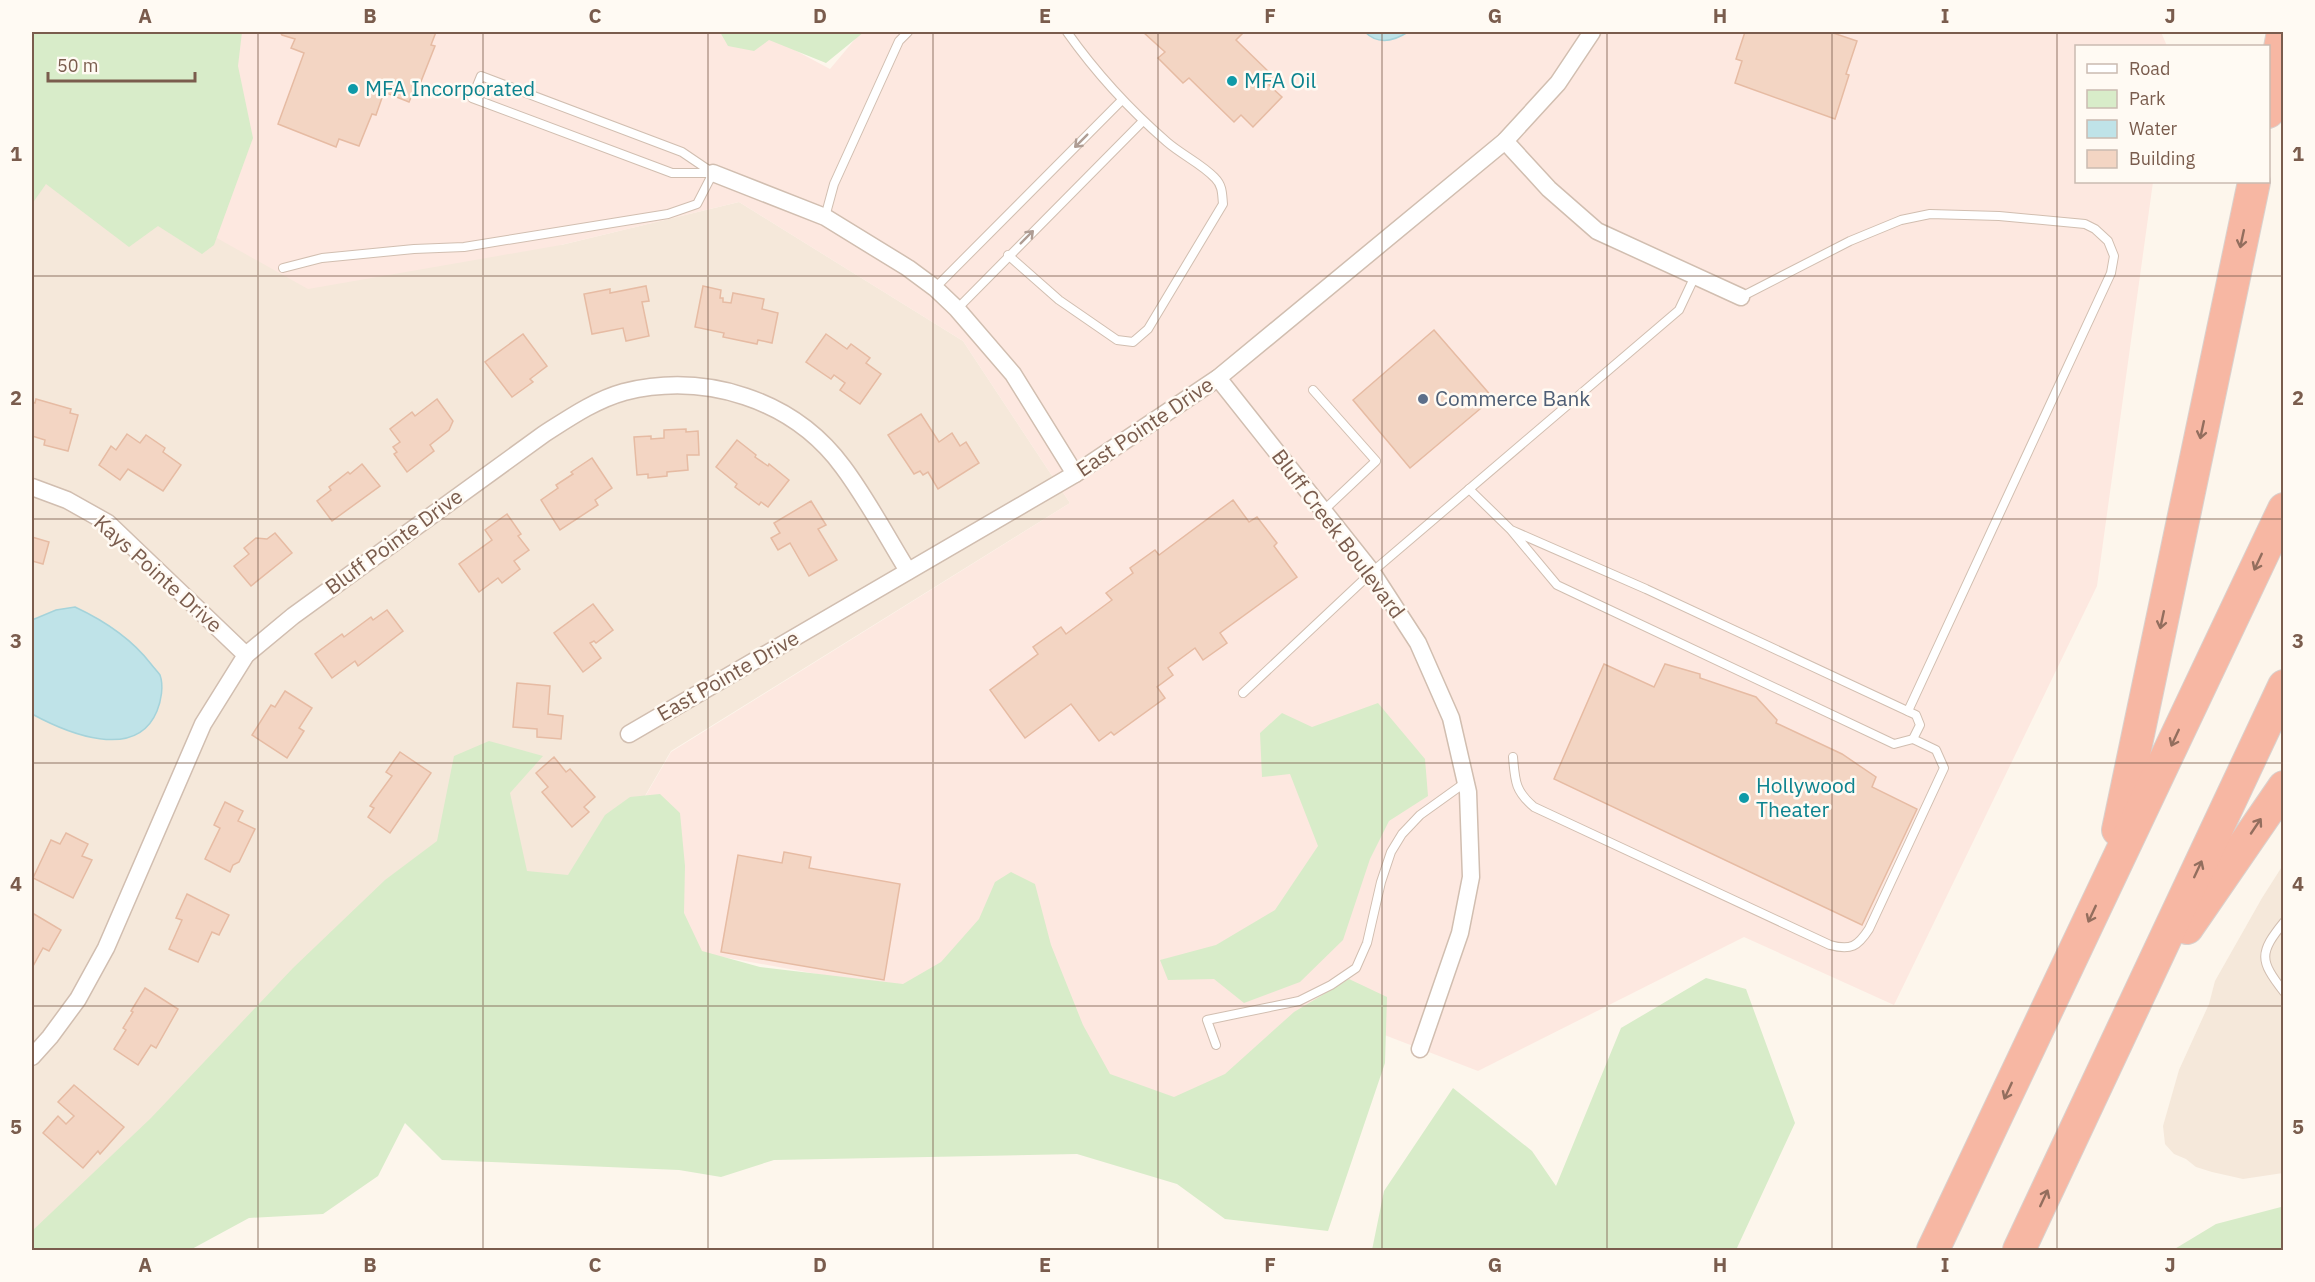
<svg xmlns="http://www.w3.org/2000/svg" width="2315" height="1282" font-family="'IBM Plex Sans',sans-serif">
<style>
.residential{fill:#f5e8da}
.commercial{fill:#fde8e0}
.green{fill:#d8ecc9}
.water{fill:#bfe3e8;stroke:#a5d3da;stroke-width:1.5}
.building{fill:#f3d5c3;stroke:#e6bba3;stroke-width:1.5}
.lines{fill:none;stroke-linecap:round;stroke-linejoin:round}
.lane-casing{stroke:#d1beb0;stroke-width:10}
.street-casing{stroke:#d1beb0;stroke-width:19}
.highway-casing{stroke:#dad1cd;stroke-width:34}
.lane{stroke:#fff;stroke-width:8}
.street{stroke:#fff;stroke-width:16}
.highway{stroke:#f7b7a3;stroke-width:32}
.oneway{stroke:#af9d94}
.oneway2{stroke:#936e5e}
.grid{fill:none;stroke:#7a5c4d;stroke-width:1.5;stroke-opacity:0.55}
.culture-dot{fill:#0f9aa8;stroke:#fffaf3;stroke-width:2}
.service-dot{fill:#5c6f8a;stroke:#fffaf3;stroke-width:2}
.labels{text-anchor:middle;stroke-width:5;stroke-linejoin:round;paint-order:stroke}
.culture-label{font-size:21px;fill:#0d838f;stroke:#fffaf3;text-anchor:start}
.service-label{font-size:21px;fill:#4e5e75;stroke:#fffaf3;text-anchor:start}
.street-label{font-size:21px;fill:#7a5c4d;stroke:#fffaf3}
.neatline{fill:none;stroke:#7a5c4d;stroke-width:2}
.grid-label{font-size:20px;text-anchor:middle;font-weight:bold;fill:#7a5c4d}
</style>
<rect width="100%" height="100%" fill="#fdf6ec"/>
<g class="residential">
<polygon points="32,134 561,245 739,202 963,341 1070,503 671,751 568,929 32,1250"/>
<polygon points="2283,865 2283,1173 2243,1179 2212,1172 2196,1167 2186,1159 2174,1154 2165,1144 2163,1126 2179,1070 2209,1004 2215,981 2262,898"/>
</g>
<polygon class="commercial" points="195,32 761,32 830,69 861,32 2161,32 2167,46 2076,46 2076,182 2153,182 2097,586 1894,1005 1744,937 1478,1071 1317,1009 1252,1068 1176,1104 916,992 568,929 671,752 1070,503 963,341 739,202 561,245 308,289 115,181"/>
<g class="green">
<polygon points="32,32 242,32 238,66 253,138 214,245 202,254 158,226 129,247 46,184 32,204"/>
<polygon points="720,32 864,32 826,63 769,40 754,51 728,46"/>
<polygon points="1378,703 1425,759 1428,796 1389,821 1370,859 1343,940 1300,982 1244,1003 1214,979 1168,980 1160,960 1216,945 1275,910 1318,846 1290,774 1262,777 1260,733 1282,713 1312,727"/>
<polygon points="489,741 543,756 510,793 527,871 568,875 605,815 630,797 660,794 680,813 685,866 684,913 702,951 760,967 903,984 941,962 979,919 995,882 1011,872 1035,884 1051,945 1083,1025 1110,1074 1174,1097 1225,1074 1294,1012 1349,979 1387,997 1385,1063 1328,1231 1225,1219 1177,1184 1077,1154 774,1160 721,1177 679,1170 442,1160 405,1123 378,1176 323,1214 249,1218 190,1250 32,1250 32,1231 151,1118 293,968 385,880 437,841 454,756"/>
<polygon points="1706,978 1746,989 1795,1123 1736,1250 1372,1250 1384,1191 1453,1088 1532,1151 1556,1186 1621,1028"/>
<polygon points="2283,1202 2283,1250 2173,1250 2216,1224 2281,1207"/>
</g>
<g class="water">
<path d="M 1365,32 L 1408,32 C 1394,41 1378,45 1365,32 Z"/>
<path d="M 75,607 C 105,621 131,638 151,664 C 154,668 158,672 160,675 C 164,686 161,701 157,711 C 136,762 67,733 32,714 L 32,620 L 56,610 Z"/>
</g>
<g class="building">
<polygon points="280,32 436,32 431,45 435,46 418,89 415,88 409,102 384,92 376,115 372,114 359,146 339,139 336,147 278,124 304,53 291,48 295,39 282,35"/>
<polygon points="1143,32 1244,32 1236,40 1275,78 1269,85 1282,97 1253,127 1241,115 1234,122 1189,78 1183,83 1158,58 1165,52"/>
<polygon points="1745,32 1834,32 1833,33 1857,41 1846,74 1849,75 1835,119 1735,83 1742,61 1736,59"/>
<polygon points="646,286 649,301 642,302 649,336 626,341 623,328 592,334 584,294 610,289 610,293"/>
<polygon points="703,286 721,290 720,298 723,298 723,302 731,303 733,293 764,299 762,309 778,313 772,343 758,340 757,344 723,337 724,333 695,327"/>
<polygon points="1434,330 1493,398 1410,468 1353,400"/>
<polygon points="523,334 547,366 530,379 533,382 512,397 485,362"/>
<polygon points="826,334 847,349 851,344 870,358 866,363 881,374 860,404 840,390 845,383 834,375 831,379 806,362"/>
<polygon points="36,399 71,409 70,413 78,415 68,451 44,445 45,440 32,436 32,402 35,403"/>
<polygon points="437,399 453,421 449,430 430,445 434,451 407,472 394,454 397,452 393,447 400,442 390,429 412,412 415,416"/>
<polygon points="921,414 939,442 952,433 960,446 966,442 979,463 938,489 928,472 923,475 920,471 914,474 888,435"/>
<polygon points="686,429 686,432 698,431 699,455 687,455 688,470 667,472 667,476 648,478 648,474 637,475 634,437 651,436 651,439 664,438 664,430"/>
<polygon points="127,434 140,443 146,435 165,448 163,452 181,465 163,491 128,469 120,480 99,465 111,446 116,450"/>
<polygon points="737,440 756,455 755,457 768,466 769,464 789,480 768,507 761,502 759,505 735,487 737,484 716,467"/>
<polygon points="592,458 612,488 595,500 598,505 560,530 541,500 558,488 556,485 573,474 571,472"/>
<polygon points="362,464 380,486 332,521 317,501 331,490 329,487 348,472 350,474"/>
<polygon points="1233,500 1249,522 1257,517 1277,543 1274,546 1297,577 1220,633 1227,643 1203,660 1195,648 1168,668 1173,675 1157,687 1165,698 1114,735 1111,732 1099,741 1071,704 1025,738 990,690 1038,654 1033,647 1061,627 1066,634 1112,600 1106,593 1133,573 1130,568 1155,550 1159,555"/>
<polygon points="811,501 826,525 818,529 837,560 809,576 790,543 778,550 771,538 780,533 774,523"/>
<polygon points="507,514 521,534 518,536 529,550 514,561 520,569 502,583 498,578 479,592 459,564 492,540 485,530"/>
<polygon points="275,533 292,553 251,586 234,566 249,554 244,548 256,538 267,539"/>
<polygon points="32,537 49,542 43,564 32,561"/>
<polygon points="593,604 613,630 596,643 594,641 590,643 601,658 583,672 554,633"/>
<polygon points="387,610 403,631 358,666 355,661 332,678 315,654 342,634 344,637 371,617 373,620"/>
<polygon points="1604,664 1654,687 1665,664 1700,674 1700,678 1756,697 1777,720 1776,723 1842,754 1876,777 1872,787 1917,809 1862,925 1554,779"/>
<polygon points="517,683 550,686 548,714 563,716 561,739 537,737 537,729 513,727"/>
<polygon points="285,691 312,708 299,728 304,731 287,758 252,735 271,705 275,707"/>
<polygon points="400,752 431,773 390,833 368,817 374,808 370,806 392,776 386,772"/>
<polygon points="554,757 566,772 570,769 595,797 584,807 589,812 572,827 542,792 548,787 536,773"/>
<polygon points="225,802 243,811 238,821 255,829 239,862 233,865 230,872 205,859 220,828 214,825"/>
<polygon points="66,833 88,844 82,856 92,860 73,898 33,878 51,840 60,844"/>
<polygon points="784,852 811,857 809,868 900,884 884,980 721,952 738,855 782,863"/>
<polygon points="187,894 229,915 219,935 212,932 198,962 169,949 182,920 176,918"/>
<polygon points="34,914 61,930 49,951 43,948 32,968 32,918"/>
<polygon points="145,988 178,1009 156,1048 151,1045 138,1065 114,1049 126,1030 123,1028 133,1012 131,1011"/>
<polygon points="74,1085 124,1127 100,1154 98,1151 83,1168 43,1133 58,1116 66,1124 74,1116 58,1102"/>
</g>
<g class="lines">
<defs>
<g id="lane">
<polygon points="481,76 682,152 713,173 672,173 472,98"/>
<polyline points="825,217 834,184 899,41 908,32"/>
<path d="M 1008,255 L 1059,300 L 1117,340 L 1133,342 L 1148,329 L 1223,204 C 1222,195 1223,186 1215,178 C 1202,164 1182,155 1167,142 C 1129,109 1096,73 1067,32"/>
<polyline points="283,268 322,258 414,249 464,247 668,214 697,204 713,173"/>
<polyline points="935,288 1122,100"/>
<polyline points="1741,297 1850,241 1901,220 1930,214 1999,216 2085,224 2095,229 2108,241 2114,256 2111,273 1908,711"/>
<polyline points="957,309 1143,121"/>
<polyline points="1313,390 1376,461 1323,511"/>
<polyline points="1469,489 1511,530 1646,589 1916,715 1920,725 1913,739 1894,744 1557,585 1511,530"/>
<polyline points="1243,693 1372,572 1679,310 1695,276"/>
<path d="M 1513,757 C 1515,781 1515,791 1534,807 L 1830,945 C 1851,951 1858,946 1869,929 L 1944,768 L 1936,750 L 1913,739"/>
<path d="M 2284,922 C 2259,953 2259,960 2284,992"/>
<polyline points="1216,1045 1207,1020 1299,1001 1331,985 1356,968 1367,943 1381,882 1391,852 1402,834 1420,815 1466,782"/>
</g>
<g id="street">
<polyline points="1505,141 1549,189 1597,231 1741,297"/>
<polyline points="713,173 825,217 908,268 935,288 957,309 1013,374 1075,474"/>
<polyline points="1218,378 1372,572 1418,643 1451,718 1468,792 1471,877 1460,933 1420,1049"/>
<polyline points="32,487 67,500 108,523 246,655"/>
<polyline points="629,734 1075,474 1218,378 1505,141 1558,83 1592,32"/>
<path d="M 32,1057 L 50,1037 L 78,999 L 106,948 L 203,724 L 246,655 L 293,616 L 544,434 C 569,418 595,400 624,392 C 705,372 793,399 843,467 C 867,499 887,537 908,571"/>
</g>
<g id="highway">
<polyline points="2268,112 2283,32"/>
<polyline points="2118,830 2254,182"/>
<polyline points="2187,928 2284,787"/>
<polyline points="1933,1250 2284,509"/>
<polyline points="2019,1250 2284,686"/>
</g>
</defs>
<use href="#lane" class="lane-casing"/>
<use href="#street" class="street-casing"/>
<use href="#highway" class="highway-casing"/>
<use href="#lane" class="lane"/>
<use href="#street" class="street"/>
<use href="#highway" class="highway"/>
</g>
<defs><path id="oneway-shaft" d="M-6 0H5M1.5-3L5.5 0L1.5 3" fill="none" stroke-width="1.6" stroke-linecap="round" stroke-linejoin="round" transform="scale(1.5)"/></defs>
<g class="oneway">
<use href="#oneway-shaft" transform="translate(1081 141) rotate(135)"/>
<use href="#oneway-shaft" transform="translate(1027 237) rotate(-45)"/>
</g>
<g class="oneway2">
<use href="#oneway-shaft" transform="translate(2242 239) rotate(102)"/>
<use href="#oneway-shaft" transform="translate(2202 430) rotate(102)"/>
<use href="#oneway-shaft" transform="translate(2258 562) rotate(115)"/>
<use href="#oneway-shaft" transform="translate(2162 620) rotate(102)"/>
<use href="#oneway-shaft" transform="translate(2175 738) rotate(115)"/>
<use href="#oneway-shaft" transform="translate(2256 826) rotate(-56)"/>
<use href="#oneway-shaft" transform="translate(2198 869) rotate(-65)"/>
<use href="#oneway-shaft" transform="translate(2092 914) rotate(115)"/>
<use href="#oneway-shaft" transform="translate(2008 1091) rotate(115)"/>
<use href="#oneway-shaft" transform="translate(2044 1198) rotate(-65)"/>
</g>
<path class="grid" d="M 258,32 L 258,1250M 483,32 L 483,1250M 708,32 L 708,1250M 933,32 L 933,1250M 1158,32 L 1158,1250M 1382,32 L 1382,1250M 1607,32 L 1607,1250M 1832,32 L 1832,1250M 2057,32 L 2057,1250M 32,276 L 2284,276M 32,519 L 2284,519M 32,763 L 2284,763M 32,1006 L 2284,1006"/>
<g class="culture-dot">
<circle cx="1232" cy="81" r="6"/>
<circle cx="353" cy="89" r="6"/>
<circle cx="1744" cy="798" r="6"/>
</g>
<circle class="service-dot" cx="1423" cy="399" r="6"/>
<g class="labels">
<g class="culture-label">
<text x="1244" y="88">MFA Oil</text>
<text x="365" y="96">MFA Incorporated</text>
<text x="1756" y="793">Hollywood<tspan x="1756" dy="24">Theater</tspan></text>
</g>
<g class="service-label">
<text x="1435" y="406">Commerce Bank</text>
</g>
<g class="street-label">
<text transform="translate(1145 427) rotate(-34)" y="7">East Pointe Drive</text>
<text transform="translate(1338 534) rotate(53)" y="7">Bluff Creek Boulevard</text>
<text transform="translate(394 542) rotate(-36)" y="7">Bluff Pointe Drive</text>
<text transform="translate(158 574) rotate(42)" y="7">Kays Pointe Drive</text>
<text transform="translate(728 676) rotate(-30)" y="7">East Pointe Drive</text>
</g>
</g>
<rect width="2315" height="1282" fill="none" stroke="#fffaf3" stroke-width="66"/>
<rect x="2075" y="45" width="195" height="138" fill="#fffaf3" stroke="#cabbb1" stroke-width="1.5"/>
<rect x="2087" y="64" width="30" height="9" fill="#ffffff" stroke="#cabbb1" stroke-width="1.5"/>
<text x="2129" y="75" font-size="18" fill="#7a5c4d">Road</text>
<rect x="2087" y="90" width="30" height="18" fill="#d8ecc9" stroke="#cabbb1" stroke-width="1.5"/>
<text x="2129" y="105" font-size="18" fill="#7a5c4d">Park</text>
<rect x="2087" y="120" width="30" height="18" fill="#bfe3e8" stroke="#cabbb1" stroke-width="1.5"/>
<text x="2129" y="135" font-size="18" fill="#7a5c4d">Water</text>
<rect x="2087" y="150" width="30" height="18" fill="#f3d5c3" stroke="#cabbb1" stroke-width="1.5"/>
<text x="2129" y="165" font-size="18" fill="#7a5c4d">Building</text>
<path d="M48 72v9h147v-9" fill="none" stroke="#7a5c4d" stroke-width="3"/>
<text x="57" y="72" font-size="18" fill="#7a5c4d" stroke="#fffaf3" stroke-width="4.5" paint-order="stroke">50 m</text>
<rect x="33" y="33" width="2249" height="1216" class="neatline"/>
<g class="grid-label">
<text x="145" y="23">A</text>
<text x="370" y="23">B</text>
<text x="595" y="23">C</text>
<text x="820" y="23">D</text>
<text x="1045" y="23">E</text>
<text x="1270" y="23">F</text>
<text x="1495" y="23">G</text>
<text x="1720" y="23">H</text>
<text x="1945" y="23">I</text>
<text x="2170" y="23">J</text>
<text x="16" y="161">1</text>
<text x="2298" y="161">1</text>
<text x="16" y="405">2</text>
<text x="2298" y="405">2</text>
<text x="16" y="648">3</text>
<text x="2298" y="648">3</text>
<text x="16" y="891">4</text>
<text x="2298" y="891">4</text>
<text x="16" y="1134">5</text>
<text x="2298" y="1134">5</text>
<text x="145" y="1272">A</text>
<text x="370" y="1272">B</text>
<text x="595" y="1272">C</text>
<text x="820" y="1272">D</text>
<text x="1045" y="1272">E</text>
<text x="1270" y="1272">F</text>
<text x="1495" y="1272">G</text>
<text x="1720" y="1272">H</text>
<text x="1945" y="1272">I</text>
<text x="2170" y="1272">J</text>
</g>
</svg>
